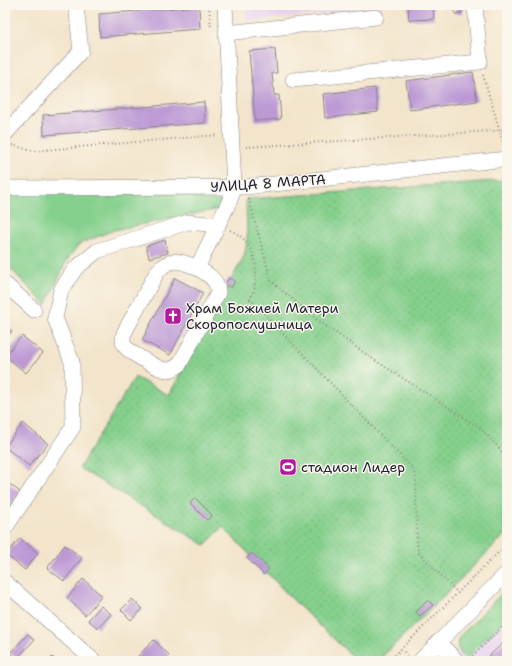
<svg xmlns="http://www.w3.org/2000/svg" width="512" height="666" font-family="'Shantell Sans',sans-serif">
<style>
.built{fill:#e7d2ef}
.grass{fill:#85d08d;stroke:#547964}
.park{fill:url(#park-dots);stroke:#547964}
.building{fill:#bc99d5}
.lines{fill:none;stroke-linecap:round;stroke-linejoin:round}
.minor-casing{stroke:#8a8484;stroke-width:16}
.path{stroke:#8a8484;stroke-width:2;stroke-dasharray:1 3;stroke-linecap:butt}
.minor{stroke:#fff;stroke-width:15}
.labels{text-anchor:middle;stroke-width:3;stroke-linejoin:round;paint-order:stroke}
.street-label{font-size:14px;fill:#22223b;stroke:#fbf7ec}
.poi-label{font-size:14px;fill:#22223b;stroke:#fbf7ec;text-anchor:start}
</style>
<defs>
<pattern id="park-dots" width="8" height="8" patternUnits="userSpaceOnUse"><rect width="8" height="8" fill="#85d08d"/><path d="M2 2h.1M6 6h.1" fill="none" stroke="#73b27b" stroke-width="1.8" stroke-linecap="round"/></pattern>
</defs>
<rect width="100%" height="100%" fill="#fbf7ec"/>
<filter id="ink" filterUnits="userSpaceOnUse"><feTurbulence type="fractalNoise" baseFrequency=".025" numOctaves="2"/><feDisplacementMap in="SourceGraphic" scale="8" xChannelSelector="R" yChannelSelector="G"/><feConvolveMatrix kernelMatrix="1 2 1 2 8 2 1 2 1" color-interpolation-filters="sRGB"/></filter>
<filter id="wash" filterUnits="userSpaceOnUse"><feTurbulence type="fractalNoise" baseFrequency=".012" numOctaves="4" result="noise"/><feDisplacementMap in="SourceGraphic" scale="16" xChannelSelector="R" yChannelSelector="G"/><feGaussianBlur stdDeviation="0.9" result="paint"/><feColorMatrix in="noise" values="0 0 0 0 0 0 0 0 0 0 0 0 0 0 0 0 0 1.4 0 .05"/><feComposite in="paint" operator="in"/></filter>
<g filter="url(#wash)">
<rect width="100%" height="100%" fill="#f3e5cc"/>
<g class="built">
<polygon points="246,5 383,5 383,9 247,21"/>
<polygon points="507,601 507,661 464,661 456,653"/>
</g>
<g class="grass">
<polygon points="223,192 226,197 219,209 114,230 79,244 67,260 46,305 5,263 5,193"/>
<path d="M 507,588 L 507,618 L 466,659 C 459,652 455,647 459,637 Z"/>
</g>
<polygon class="park" points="507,180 507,533 378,661 357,661 295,602 223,527 205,545 79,468 135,377 169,395 244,256 247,241 246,199"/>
<g id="blocks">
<g class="building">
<polygon points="408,5 433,5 434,19 409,20"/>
<polygon points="455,5 462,5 462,13 455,14"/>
<polygon points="199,6 200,29 100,37 99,14"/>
<polygon points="275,49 277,73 272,73 274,95 279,95 281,119 255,121 249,51"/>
<polygon points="473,72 477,101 410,110 406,81"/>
<polygon points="375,88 378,112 325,118 323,94"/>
<polygon points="204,102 205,123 44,135 43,115"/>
<polygon points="165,240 168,253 149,258 146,246"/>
<polygon points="175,278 203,293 170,355 142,340"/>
<polygon points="229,278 235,281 231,288 225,284"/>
<polygon points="5,326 12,331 5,340"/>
<polygon points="22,336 43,353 26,373 5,356"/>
<polygon points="23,423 48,444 29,466 5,447"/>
<polygon points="8,483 20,492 5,513 5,487"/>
<polygon points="195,498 212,515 207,520 190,503"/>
<polygon points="20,538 38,553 25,570 6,555"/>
<polygon points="65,545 82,558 64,581 47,568"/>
<polygon points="252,553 269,569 264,575 247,558"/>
<polygon points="83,579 102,596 85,615 67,598"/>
<polygon points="132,599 143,609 131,620 121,610"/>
<polygon points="428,600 433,605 420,616 416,612"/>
<polygon points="101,606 111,614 98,628 88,620"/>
<polygon points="28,634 34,640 17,659 10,653"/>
<polygon points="507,639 507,661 484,661"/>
<polygon points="154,640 169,655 164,661 141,661 137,657"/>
<polygon points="52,657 57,661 49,661"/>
</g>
</g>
</g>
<g filter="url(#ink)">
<use href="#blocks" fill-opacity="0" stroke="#8a8484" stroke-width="1"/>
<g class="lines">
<defs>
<g id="minor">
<polyline points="226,33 376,17"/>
<polyline points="293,80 480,62 475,5"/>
<polyline points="5,134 81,51 76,5"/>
<polyline points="5,188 246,187 507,159"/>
<path d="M 197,268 C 206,273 219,280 218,293 L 179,365 C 175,368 172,370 167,370 C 160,370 126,351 124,345 C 122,341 123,337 124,333 L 157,272 C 170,257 179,260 197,268 L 230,200 L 234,187 L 225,5"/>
<polyline points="5,284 34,310"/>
<polyline points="5,528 73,427 72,362 55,318 61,290 75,269 97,251 188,222 218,225"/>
<polyline points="5,582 94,661"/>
<polyline points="438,642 457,661"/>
<polyline points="420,661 507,573"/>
</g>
</defs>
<use href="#minor" class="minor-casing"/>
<g class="path">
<polyline points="209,5 211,28"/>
<polyline points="483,75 504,145"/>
<polyline points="12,145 33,151 218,135"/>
<polyline points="246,147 507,130"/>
<polyline points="249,199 271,281 316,319 370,357 479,427 507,457"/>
<path d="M 230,230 C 257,242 262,275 250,299 L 413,469 L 416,479 L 417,546 L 419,553 L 458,593"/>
<polyline points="401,649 407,655"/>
<polyline points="470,659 507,622"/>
<polyline points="389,661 507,544"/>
</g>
<use href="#minor" class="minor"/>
</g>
</g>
<defs>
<symbol id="church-square" viewBox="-11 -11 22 22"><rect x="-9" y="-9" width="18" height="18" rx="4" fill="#b5179e" stroke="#fbf7ec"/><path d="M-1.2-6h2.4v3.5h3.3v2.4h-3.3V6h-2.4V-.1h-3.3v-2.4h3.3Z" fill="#fff"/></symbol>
<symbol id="stadium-square" viewBox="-11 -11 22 22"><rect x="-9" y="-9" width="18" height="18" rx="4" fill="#b5179e" stroke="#fbf7ec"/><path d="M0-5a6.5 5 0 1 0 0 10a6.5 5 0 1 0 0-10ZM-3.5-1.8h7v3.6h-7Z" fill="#fff"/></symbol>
</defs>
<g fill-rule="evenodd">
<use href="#church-square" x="163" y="306" width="20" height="20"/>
<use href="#stadium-square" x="278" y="457" width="20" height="20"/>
</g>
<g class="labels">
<g class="street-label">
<text transform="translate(268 183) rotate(-4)" y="5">УЛИЦА 8 МАРТА</text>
</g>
<g class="poi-label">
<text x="186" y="313">Храм Божией Матери<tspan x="186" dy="16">Скоропослушница</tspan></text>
<text x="301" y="472">стадион Лидер</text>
</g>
</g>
<rect width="512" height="666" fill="none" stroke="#fbf7ec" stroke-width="20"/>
</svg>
